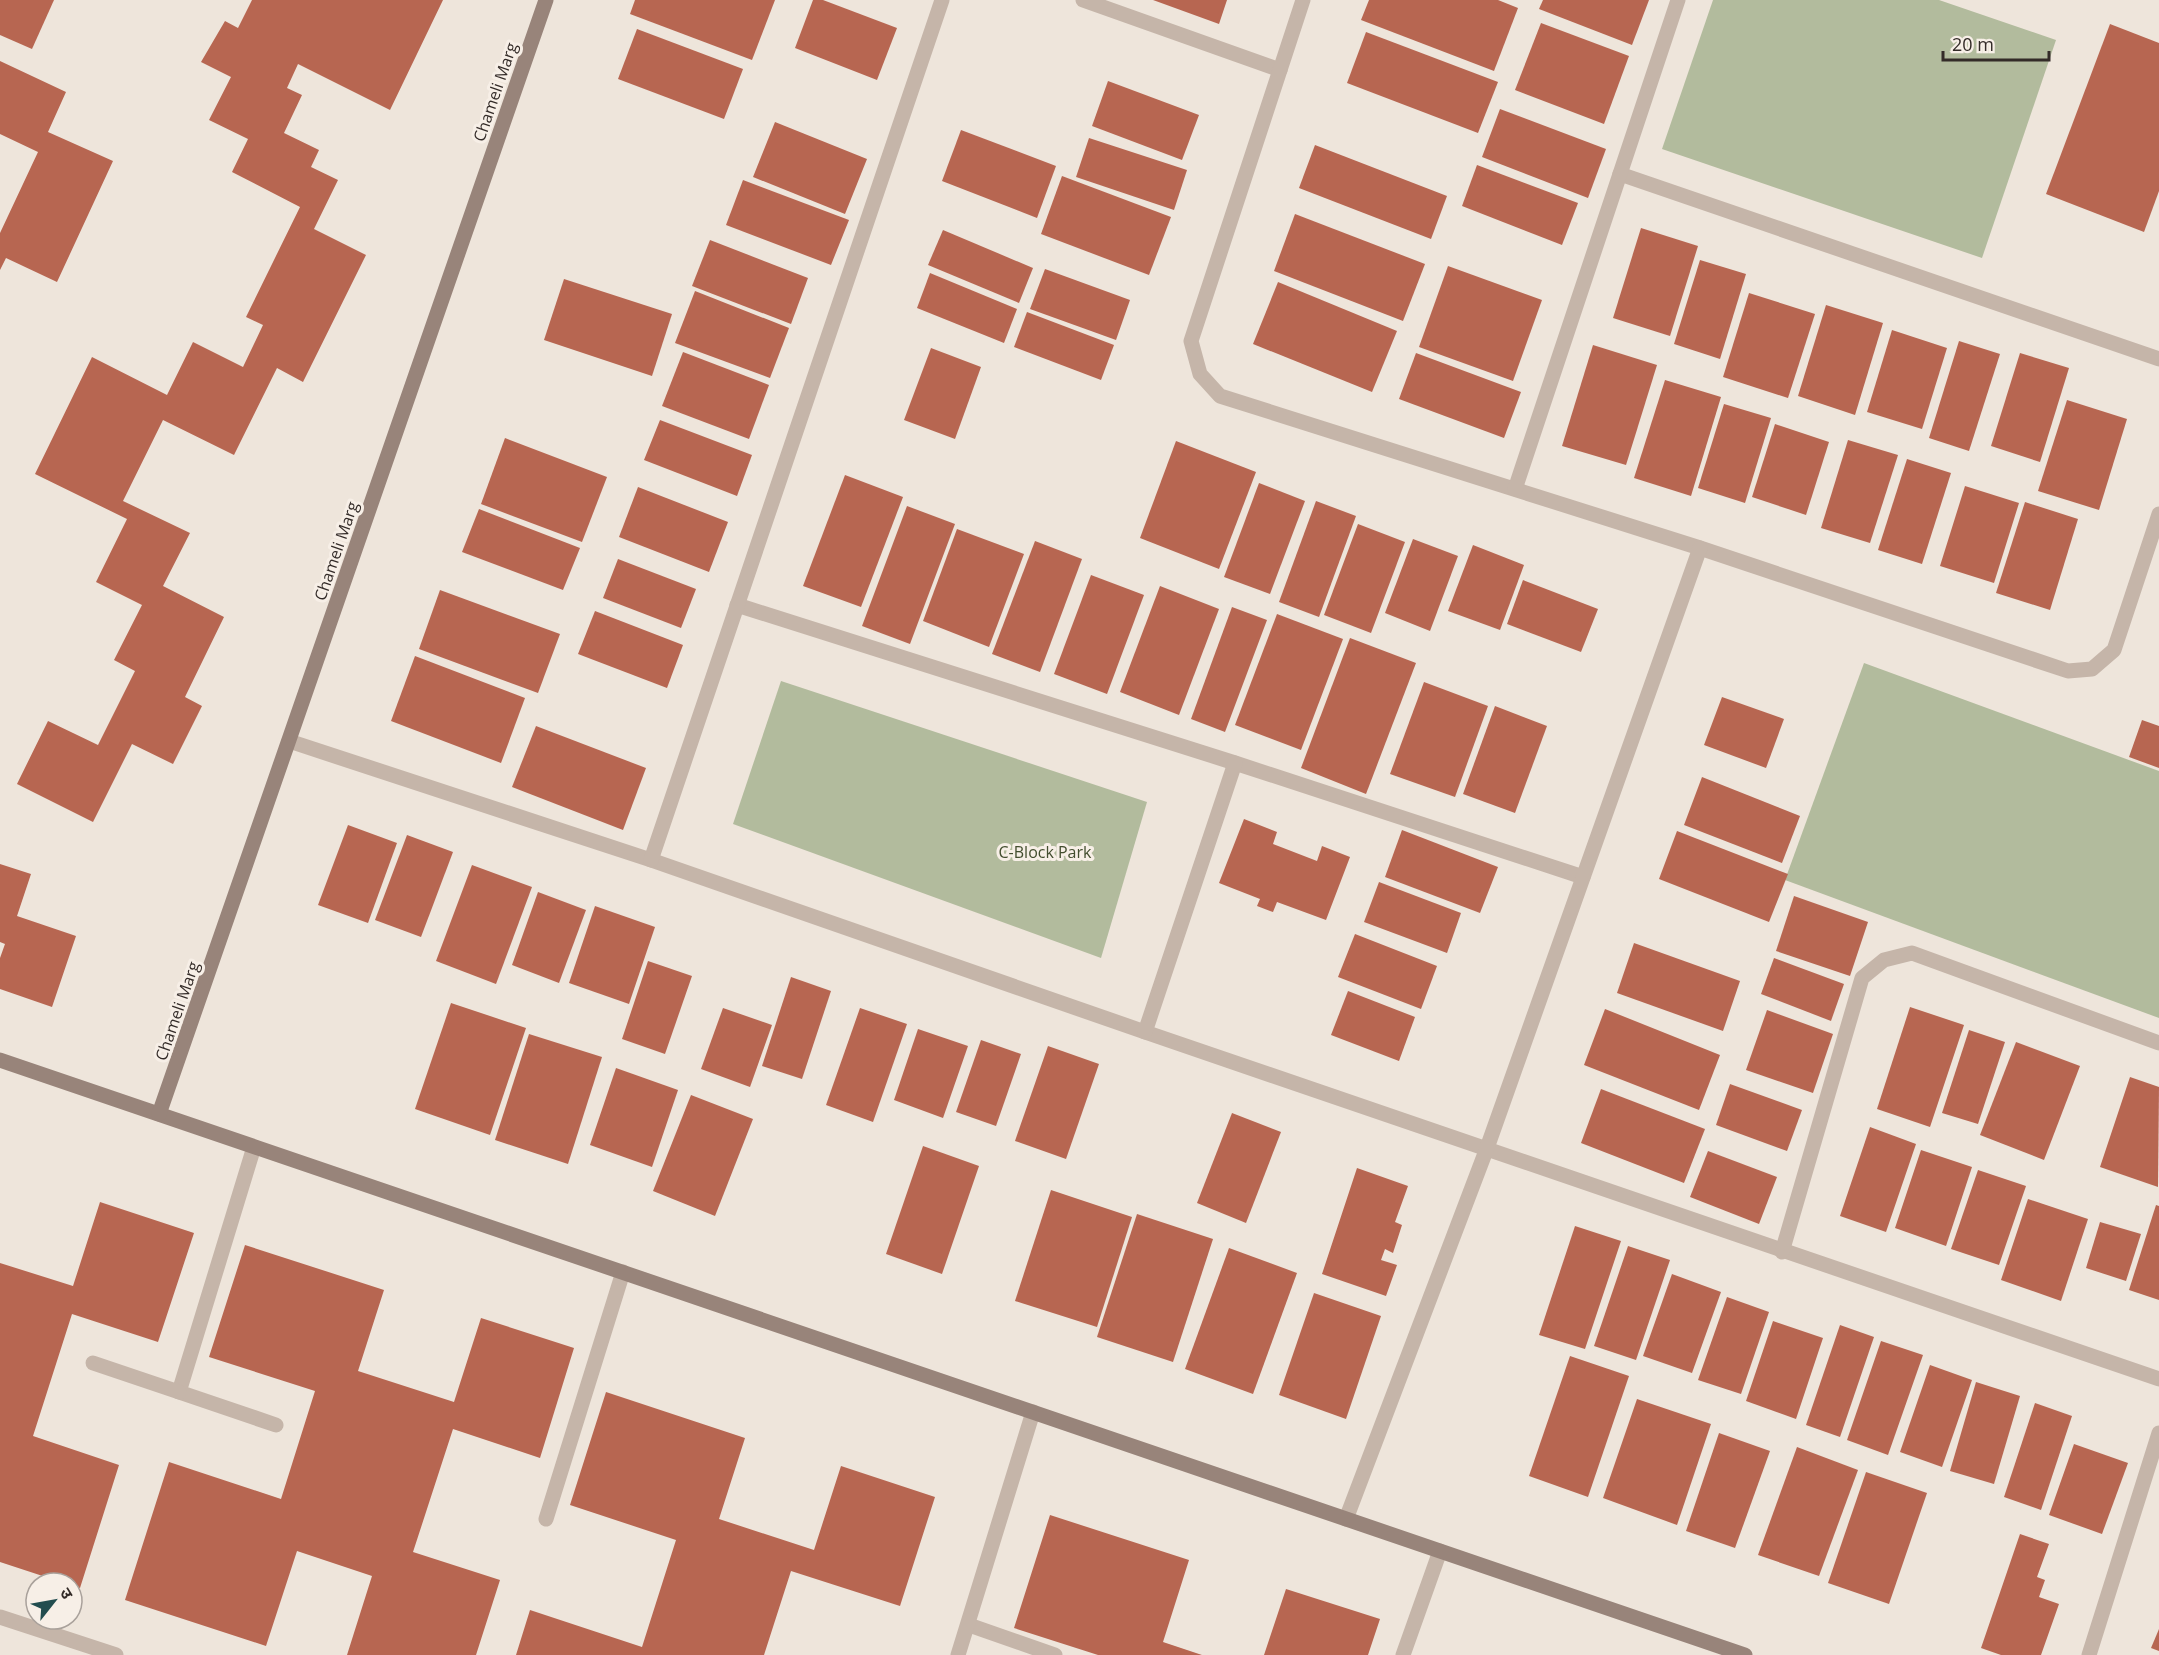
<svg xmlns="http://www.w3.org/2000/svg" width="2159" height="1655" font-family="'Open Sans','Noto Sans Devanagari',sans-serif">
<style>
.green{fill:#b2bb9d}
.building{fill:#b76651}
.lines{fill:none;stroke-linecap:round;stroke-linejoin:round}
.street{stroke:#c5b5a9;stroke-width:15}
.secondary{stroke:#98847a;stroke-width:15}
.labels{text-anchor:middle;stroke-width:6;stroke-linejoin:round;paint-order:stroke}
.street-label{font-size:16px;fill:#332b28;stroke:#f7efe7}
.park-label{font-size:16px;fill:#434e2f;stroke:#f7efe7}
</style>
<rect width="100%" height="100%" fill="#eee5db"/>
<g class="green">
<polygon points="1713,0 1939,0 2056,40 1982,258 1662,149"/>
<polygon points="1864,663 2159,771 2159,1018 1785,880"/>
<polygon points="781,681 1147,802 1101,958 733,824"/>
</g>
<g class="building">
<polygon points="0,0 54,0 32,49 0,35"/>
<polygon points="252,0 443,0 390,110 298,64 287,88 302,95 284,133 319,150 311,167 338,180 314,229 366,255 303,382 277,368 234,455 163,420 123,501 190,533 163,586 224,617 185,697 202,706 173,764 132,744 93,822 17,784 48,721 98,745 135,671 114,660 142,605 96,582 127,519 35,474 92,357 167,395 193,342 243,367 263,325 246,317 300,207 232,172 248,139 209,120 231,77 201,62 225,21 238,28"/>
<polygon points="635,0 775,0 752,60 630,14"/>
<polygon points="813,0 823,0 897,28 877,80 795,48"/>
<polygon points="1153,0 1227,0 1219,24"/>
<polygon points="1369,0 1498,0 1518,8 1494,71 1361,20"/>
<polygon points="1543,0 1649,0 1632,45 1539,9"/>
<polygon points="1541,23 1629,56 1604,124 1515,90"/>
<polygon points="2110,24 2159,43 2159,191 2144,232 2046,194"/>
<polygon points="637,29 743,69 724,119 618,79"/>
<polygon points="1366,32 1498,82 1478,133 1347,83"/>
<polygon points="0,61 66,92 48,132 113,161 57,282 6,258 0,270 0,233 38,152 0,134"/>
<polygon points="1108,81 1199,115 1182,160 1092,126"/>
<polygon points="1500,109 1606,149 1588,198 1482,157"/>
<polygon points="775,122 867,159 845,214 753,177"/>
<polygon points="961,130 1056,166 1037,218 942,181"/>
<polygon points="1089,138 1187,170 1174,210 1076,177"/>
<polygon points="1315,145 1447,196 1431,239 1299,188"/>
<polygon points="1477,165 1578,203 1562,245 1462,206"/>
<polygon points="1062,176 1171,217 1149,275 1041,234"/>
<polygon points="743,180 849,220 831,265 726,225"/>
<polygon points="1295,214 1425,264 1403,321 1274,271"/>
<polygon points="1641,228 1698,246 1670,336 1613,318"/>
<polygon points="943,230 1033,268 1019,303 928,265"/>
<polygon points="710,240 808,278 791,324 692,286"/>
<polygon points="1700,260 1746,274 1720,359 1674,344"/>
<polygon points="1448,266 1542,300 1513,381 1419,347"/>
<polygon points="1045,269 1130,300 1116,340 1030,309"/>
<polygon points="930,273 1017,309 1004,343 917,308"/>
<polygon points="564,279 672,314 652,376 544,340"/>
<polygon points="1278,282 1397,331 1372,392 1253,344"/>
<polygon points="695,291 789,328 770,378 675,343"/>
<polygon points="1749,293 1815,314 1788,398 1723,377"/>
<polygon points="1826,305 1883,323 1855,415 1798,396"/>
<polygon points="1027,312 1114,345 1101,380 1014,347"/>
<polygon points="1892,330 1947,348 1922,429 1867,412"/>
<polygon points="1959,341 2000,354 1969,451 1929,438"/>
<polygon points="1593,345 1657,365 1626,465 1562,446"/>
<polygon points="931,348 981,367 955,439 904,420"/>
<polygon points="683,352 769,385 749,439 662,406"/>
<polygon points="1416,353 1521,392 1504,438 1399,399"/>
<polygon points="2020,353 2069,368 2040,462 1991,446"/>
<polygon points="1665,380 1721,397 1691,496 1634,478"/>
<polygon points="2067,400 2127,419 2099,510 2038,491"/>
<polygon points="1724,404 1771,418 1745,503 1698,488"/>
<polygon points="660,420 752,455 737,496 644,460"/>
<polygon points="1775,424 1829,442 1806,515 1752,497"/>
<polygon points="505,438 607,477 582,542 481,504"/>
<polygon points="1848,440 1898,455 1870,543 1821,528"/>
<polygon points="1176,441 1256,472 1219,569 1140,538"/>
<polygon points="1907,459 1951,473 1922,564 1878,550"/>
<polygon points="845,475 903,497 861,607 803,586"/>
<polygon points="1259,483 1305,501 1270,594 1224,577"/>
<polygon points="1965,486 2019,503 1994,583 1940,566"/>
<polygon points="638,487 728,522 709,572 619,537"/>
<polygon points="1316,501 1356,516 1319,617 1279,602"/>
<polygon points="2025,502 2078,519 2050,610 1996,593"/>
<polygon points="907,506 955,524 910,644 862,626"/>
<polygon points="479,509 580,548 563,590 462,552"/>
<polygon points="1358,524 1405,542 1371,633 1324,615"/>
<polygon points="957,529 1024,554 989,647 923,621"/>
<polygon points="1413,539 1458,556 1430,631 1385,613"/>
<polygon points="1035,541 1082,559 1040,672 992,654"/>
<polygon points="1473,545 1524,565 1500,630 1448,611"/>
<polygon points="618,559 696,589 681,628 603,598"/>
<polygon points="1091,575 1144,595 1107,694 1054,674"/>
<polygon points="1523,580 1598,609 1581,652 1507,624"/>
<polygon points="1160,586 1219,609 1179,715 1120,692"/>
<polygon points="440,590 560,634 538,693 419,649"/>
<polygon points="1232,607 1267,620 1225,732 1191,719"/>
<polygon points="595,611 683,645 667,688 578,654"/>
<polygon points="1277,614 1343,639 1301,750 1235,725"/>
<polygon points="1350,638 1416,663 1366,794 1301,768"/>
<polygon points="415,656 525,698 501,763 391,721"/>
<polygon points="1424,682 1488,706 1455,797 1390,774"/>
<polygon points="1722,697 1784,719 1766,768 1704,745"/>
<polygon points="1495,706 1547,726 1515,813 1463,794"/>
<polygon points="2142,720 2159,726 2159,768 2129,757"/>
<polygon points="536,726 646,768 623,830 512,787"/>
<polygon points="1702,777 1800,816 1782,863 1684,825"/>
<polygon points="1244,819 1277,832 1273,844 1317,861 1322,846 1350,857 1326,920 1277,902 1273,912 1257,906 1260,899 1219,883"/>
<polygon points="348,825 397,843 368,923 318,905"/>
<polygon points="1402,830 1498,867 1480,913 1385,877"/>
<polygon points="1677,831 1788,874 1769,922 1659,879"/>
<polygon points="407,835 453,852 421,937 375,920"/>
<polygon points="0,864 31,874 17,916 76,936 52,1007 0,989 0,958 5,944 0,942"/>
<polygon points="472,865 532,887 496,984 436,961"/>
<polygon points="1379,882 1461,913 1447,953 1364,922"/>
<polygon points="538,892 586,910 559,983 512,965"/>
<polygon points="1794,896 1868,922 1850,976 1776,951"/>
<polygon points="595,906 655,927 629,1004 569,983"/>
<polygon points="1355,934 1437,966 1421,1009 1338,977"/>
<polygon points="1634,943 1740,981 1723,1031 1617,993"/>
<polygon points="1774,958 1844,984 1831,1021 1761,994"/>
<polygon points="648,961 692,976 665,1054 622,1039"/>
<polygon points="791,977 831,991 802,1079 762,1066"/>
<polygon points="1348,991 1415,1017 1399,1061 1331,1035"/>
<polygon points="451,1003 526,1028 490,1135 415,1109"/>
<polygon points="1910,1007 1964,1025 1930,1127 1877,1109"/>
<polygon points="723,1008 772,1025 750,1087 701,1069"/>
<polygon points="860,1008 907,1024 873,1122 826,1105"/>
<polygon points="1605,1009 1720,1055 1699,1110 1584,1065"/>
<polygon points="1767,1010 1833,1034 1813,1093 1746,1070"/>
<polygon points="918,1029 968,1046 943,1118 894,1100"/>
<polygon points="1969,1030 2005,1042 1978,1124 1942,1113"/>
<polygon points="529,1034 602,1057 568,1164 495,1140"/>
<polygon points="981,1040 1021,1054 996,1126 956,1112"/>
<polygon points="2016,1042 2080,1066 2044,1160 1980,1135"/>
<polygon points="1048,1046 1099,1064 1066,1159 1015,1141"/>
<polygon points="616,1068 678,1090 652,1167 590,1145"/>
<polygon points="2130,1077 2159,1087 2158,1187 2100,1167"/>
<polygon points="1730,1084 1802,1110 1787,1151 1716,1125"/>
<polygon points="1601,1089 1705,1129 1684,1183 1581,1143"/>
<polygon points="691,1095 753,1119 715,1216 653,1191"/>
<polygon points="1232,1113 1281,1132 1246,1223 1197,1203"/>
<polygon points="1870,1127 1916,1144 1886,1232 1840,1216"/>
<polygon points="923,1146 979,1166 942,1274 886,1254"/>
<polygon points="1921,1150 1972,1167 1946,1246 1895,1228"/>
<polygon points="1708,1151 1777,1177 1759,1224 1690,1197"/>
<polygon points="1357,1168 1408,1186 1395,1222 1402,1225 1393,1253 1385,1249 1381,1260 1397,1265 1386,1296 1322,1274"/>
<polygon points="1978,1170 2026,1186 1999,1265 1951,1249"/>
<polygon points="1051,1190 1132,1217 1097,1327 1015,1301"/>
<polygon points="2028,1199 2088,1219 2061,1301 2001,1280"/>
<polygon points="100,1202 194,1233 158,1342 72,1314 33,1436 119,1465 80,1588 72,1586 72,1583 64,1583 0,1562 0,1263 73,1286"/>
<polygon points="2156,1205 2159,1206 2159,1300 2129,1290"/>
<polygon points="1137,1214 1213,1239 1173,1362 1097,1337"/>
<polygon points="2100,1222 2141,1234 2126,1281 2086,1268"/>
<polygon points="1575,1226 1621,1241 1585,1349 1539,1335"/>
<polygon points="245,1245 384,1290 358,1371 454,1402 481,1318 574,1348 540,1458 453,1429 413,1552 500,1580 476,1655 347,1655 372,1576 297,1551 266,1646 125,1600 169,1462 281,1499 315,1391 209,1357"/>
<polygon points="1628,1246 1670,1260 1636,1360 1594,1346"/>
<polygon points="1229,1248 1297,1273 1253,1394 1185,1369"/>
<polygon points="1672,1274 1721,1292 1692,1373 1643,1356"/>
<polygon points="1314,1293 1381,1316 1346,1419 1279,1395"/>
<polygon points="1727,1297 1769,1312 1741,1394 1698,1380"/>
<polygon points="1773,1321 1823,1338 1796,1419 1746,1401"/>
<polygon points="1840,1325 1874,1337 1840,1437 1806,1425"/>
<polygon points="1881,1341 1923,1355 1888,1455 1847,1440"/>
<polygon points="1570,1356 1629,1376 1588,1497 1529,1476"/>
<polygon points="1930,1365 1972,1380 1942,1467 1900,1452"/>
<polygon points="1976,1382 2020,1396 1994,1484 1950,1471"/>
<polygon points="606,1392 745,1438 719,1519 814,1550 841,1466 935,1497 900,1606 791,1571 764,1655 516,1655 530,1610 642,1647 676,1540 570,1505"/>
<polygon points="1637,1399 1711,1424 1677,1525 1603,1498"/>
<polygon points="2035,1403 2072,1416 2041,1510 2004,1497"/>
<polygon points="1719,1433 1770,1451 1735,1548 1686,1531"/>
<polygon points="2074,1444 2128,1463 2102,1534 2049,1515"/>
<polygon points="1797,1447 1858,1470 1819,1576 1758,1555"/>
<polygon points="1866,1472 1927,1493 1889,1604 1828,1583"/>
<polygon points="1050,1515 1189,1560 1163,1642 1202,1655 1098,1655 1014,1628"/>
<polygon points="2020,1534 2049,1544 2037,1577 2045,1580 2039,1597 2059,1604 2041,1655 2001,1655 1981,1648"/>
<polygon points="1286,1589 1380,1619 1368,1655 1264,1655"/>
<polygon points="2159,1629 2159,1651 2151,1648"/>
</g>
<g class="lines">
<g class="street">
<polyline points="1083,0 1280,70"/>
<polyline points="1303,0 1191,341 1200,374 1220,396 1700,548 2068,671 2092,669 2114,650 2159,514"/>
<polyline points="1620,174 2159,359"/>
<polyline points="1515,489 1678,0"/>
<polyline points="737,605 1235,763 1583,877"/>
<polyline points="289,741 651,860 1145,1032 2159,1379"/>
<polyline points="651,860 942,0"/>
<polyline points="1145,1032 1235,763"/>
<polyline points="254,1147 179,1392 276,1425"/>
<polyline points="1782,1252 1862,978 1884,960 1912,953 2159,1043"/>
<polyline points="93,1363 179,1392"/>
<polyline points="546,1519 623,1272"/>
<polyline points="1346,1519 1487,1148 1700,548"/>
<polyline points="0,1617 116,1655"/>
<polyline points="969,1625 1055,1655"/>
<polyline points="958,1655 1033,1412"/>
<polyline points="1403,1655 1440,1551"/>
<polyline points="2089,1655 2159,1433"/>
</g>
<g class="secondary">
<polyline points="0,1060 1745,1655"/>
<polyline points="159,1114 546,0"/>
</g>
</g>
<g class="labels">
<g class="street-label">
<text transform="translate(495 92) rotate(-71)" y="6">Chameli Marg</text>
<text transform="translate(336 551) rotate(-71)" y="6">Chameli Marg</text>
<text transform="translate(177 1011) rotate(-71)" y="6">Chameli Marg</text>
</g>
<g class="park-label">
<text x="1045" y="858">C-Block Park</text>
</g>
</g>
<g transform="translate(54 1601) rotate(59)"><circle r="28" fill="#f7efe7" stroke="#a9a19b" stroke-width="1.5"/>
<path d="M0-4.5L10 22L0 15L-10 22Z" fill="#224d4f"/>
<text y="-9" font-size="16" font-weight="bold" text-anchor="middle" fill="#332b28">उ</text>
</g>
<path d="M1943 51v9h106v-9" fill="none" stroke="#332b28" stroke-width="3"/>
<text x="1952" y="51" font-size="18" fill="#332b28" stroke="#f7efe7" stroke-width="4.5" paint-order="stroke">20 m</text>
</svg>
